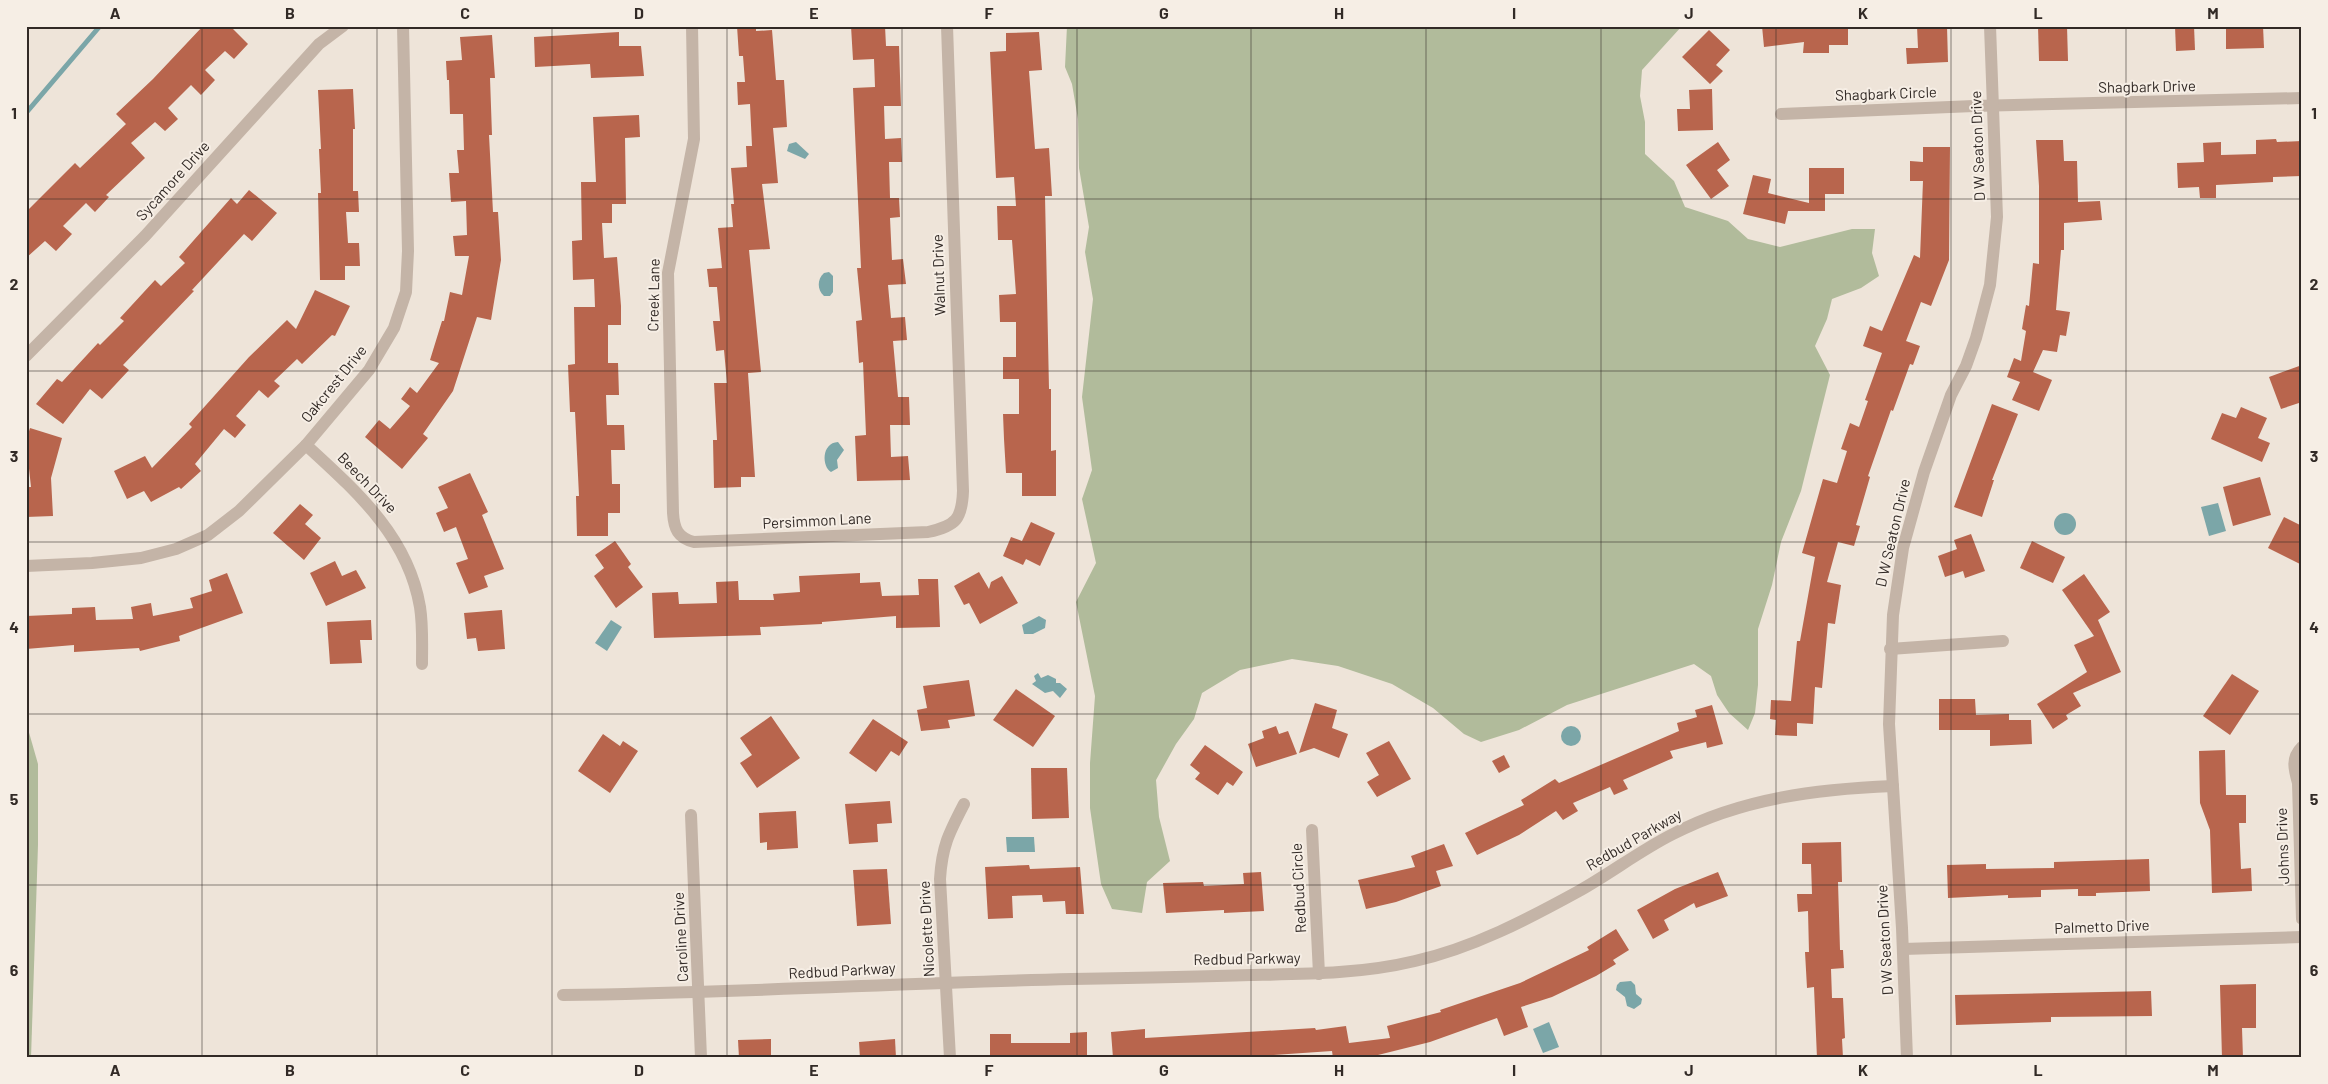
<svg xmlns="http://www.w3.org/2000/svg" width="2328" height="1084" font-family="Barlow,sans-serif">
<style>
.green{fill:#b1bb9b}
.water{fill:#7ba6a8}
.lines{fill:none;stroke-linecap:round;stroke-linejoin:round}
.stream{stroke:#7ba6a8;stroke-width:5}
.building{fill:#b8654d}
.minor{stroke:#c4b4a7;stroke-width:12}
.grid{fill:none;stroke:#322a26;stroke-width:1;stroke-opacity:0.55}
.labels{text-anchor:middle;stroke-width:4;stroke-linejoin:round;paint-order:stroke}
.street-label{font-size:15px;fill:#322a26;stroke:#f6eee5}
.neatline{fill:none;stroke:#322a26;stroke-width:2}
.grid-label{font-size:16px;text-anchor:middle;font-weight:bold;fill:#322a26}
</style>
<rect width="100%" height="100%" fill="#eee4d9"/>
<g class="green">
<polygon points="1067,26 1682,26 1642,70 1640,96 1645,122 1645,154 1674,181 1685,207 1728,221 1748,239 1780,247 1852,229 1875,229 1872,253 1879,276 1861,288 1832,299 1827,319 1815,346 1830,375 1801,491 1781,542 1772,585 1758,629 1758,685 1755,713 1748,730 1729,713 1717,695 1711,676 1694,664 1567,705 1519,730 1481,742 1464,734 1433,708 1392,684 1338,666 1292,659 1240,670 1202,693 1194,719 1176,744 1156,780 1159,817 1170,861 1147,882 1142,913 1112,909 1101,884 1090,808 1090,763 1095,696 1076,602 1096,563 1082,499 1092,470 1082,397 1093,299 1085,252 1089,227 1079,168 1078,119 1072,84 1065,67"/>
<polygon points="26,722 38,764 38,845 31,1058 26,1058"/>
</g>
<g class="water">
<polygon points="796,142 809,154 805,159 787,151 789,144"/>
<path d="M 829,272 L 833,276 L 833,292 L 830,296 L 824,296 C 817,290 817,279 824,273 Z"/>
<path d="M 838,442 L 844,450 L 837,460 L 838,468 L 831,472 C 822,467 821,443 838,442 Z"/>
<polygon points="2218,503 2226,531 2209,536 2201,507"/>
<circle cx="2065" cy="524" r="11"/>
<polygon points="1039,616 1046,620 1045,628 1033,634 1024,634 1022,625"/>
<polygon points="611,620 622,627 607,651 595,643"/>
<polygon points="1038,673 1041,678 1048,675 1056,679 1056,683 1060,683 1067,689 1060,698 1053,691 1045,693 1032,684 1036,681 1034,676"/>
<circle cx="1571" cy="736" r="10"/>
<polygon points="1006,837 1034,837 1035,852 1007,852"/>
<polygon points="1631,981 1635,985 1636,994 1642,999 1641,1004 1634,1009 1627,1006 1625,997 1616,990 1617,985 1620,982"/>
<polygon points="1549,1022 1559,1047 1543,1053 1533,1029"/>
</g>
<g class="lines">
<polyline class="stream" points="26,113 100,26"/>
</g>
<g class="building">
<polygon points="203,26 230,26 248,44 234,59 225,51 205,70 215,80 201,95 191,85 168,108 178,119 165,131 155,122 131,143 145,158 106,195 109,197 95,212 86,203 63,226 72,234 56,251 45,241 26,258 26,212 75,163 80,168 126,124 116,114 153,79"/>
<polygon points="737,26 756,26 756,31 772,30 776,80 784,80 787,127 773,128 778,183 762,184 770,249 749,250 761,372 748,373 755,477 741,477 741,487 714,488 713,440 717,440 714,383 727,383 724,350 716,351 713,321 720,321 717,287 709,287 707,269 722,268 718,228 733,227 731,204 734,204 731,168 747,167 746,146 752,146 750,104 738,105 737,82 745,82 743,56 739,56"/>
<polygon points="851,26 885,26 886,46 899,46 901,106 884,106 885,139 901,138 902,162 889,162 890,198 899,198 900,217 890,218 892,260 903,259 906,284 888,285 891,318 905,317 907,340 893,341 898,397 909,397 910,425 890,425 891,457 908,456 910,480 857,481 855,436 866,435 863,362 859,363 856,321 862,320 857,268 861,268 853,88 875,87 874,59 853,60"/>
<polygon points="1762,26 1848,26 1848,45 1829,45 1829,53 1803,53 1804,42 1764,47"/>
<polygon points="1917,26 1947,26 1948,62 1907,64 1906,48 1918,48"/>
<polygon points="2038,26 2067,26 2068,61 2039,61"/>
<polygon points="2175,26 2194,26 2195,50 2176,51"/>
<polygon points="2226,26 2263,26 2264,48 2226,49"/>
<polygon points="1709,30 1730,50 1716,65 1723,71 1710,84 1682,57"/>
<polygon points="619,32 619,46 641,46 644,76 591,78 590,64 535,67 534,37"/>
<polygon points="1039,32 1042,70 1029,71 1035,149 1049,148 1052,196 1045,196 1049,389 1051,389 1051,451 1056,450 1056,496 1022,496 1022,473 1006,473 1004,439 1003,414 1019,414 1019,379 1003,379 1003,357 1016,357 1016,322 1000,322 999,295 1016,294 1012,240 998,240 997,206 1016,206 1014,177 996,178 990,52 1006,51 1006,33"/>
<polygon points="492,35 495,78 490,78 492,135 489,135 493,212 498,212 501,260 491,320 477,317 453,391 423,434 428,438 402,469 365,437 379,420 390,429 410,406 401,399 410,387 417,393 439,363 430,360 442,321 444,321 450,292 462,295 469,256 455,256 453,236 467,235 466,201 451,202 449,173 459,173 457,150 464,150 463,114 450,114 449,80 447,80 446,61 462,60 460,37"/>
<polygon points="353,89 355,129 353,129 353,191 358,191 359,212 346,212 348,243 359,243 360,266 345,266 345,280 320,280 318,193 321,193 319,149 321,149 318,90"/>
<polygon points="1712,89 1713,130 1678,131 1677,109 1690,109 1689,90"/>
<polygon points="639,115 640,137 625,138 626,204 612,204 612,223 602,223 604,258 617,257 621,306 621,325 608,325 608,363 618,363 619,395 606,395 607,425 624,425 625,450 611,450 612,484 620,484 620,513 608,513 608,536 577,536 576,496 579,496 575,412 570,412 568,365 575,364 574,307 595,307 594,279 573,280 572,241 582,240 581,182 596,182 593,117"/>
<polygon points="2276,139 2277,142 2302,141 2302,176 2273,177 2273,182 2216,185 2216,198 2200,198 2199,187 2178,188 2177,163 2204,162 2203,143 2221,142 2221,155 2256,154 2256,140"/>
<polygon points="2036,140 2063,140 2064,161 2077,161 2078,202 2100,201 2102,220 2064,223 2064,250 2061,250 2056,310 2070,312 2066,336 2060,335 2057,352 2043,350 2033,372 2052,380 2039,411 2012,400 2020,382 2007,377 2014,358 2021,361 2026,331 2022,329 2026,305 2029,306 2033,263 2039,264 2039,186"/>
<polygon points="1718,142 1730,160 1717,170 1729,186 1711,199 1686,165"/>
<polygon points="1923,147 1950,147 1949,260 1931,306 1921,302 1906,341 1920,346 1913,365 1910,364 1893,411 1891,410 1868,476 1870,477 1856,525 1860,526 1854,546 1838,542 1827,582 1841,585 1835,624 1828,623 1822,688 1815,687 1813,724 1797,723 1797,736 1775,735 1776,720 1770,719 1771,700 1791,701 1797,641 1800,641 1815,557 1802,553 1823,479 1837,483 1847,451 1841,449 1850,423 1859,427 1868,401 1865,400 1882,353 1863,346 1870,326 1882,331 1914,255 1920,258 1923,181 1910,181 1910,161 1923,162"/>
<polygon points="1809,168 1844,168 1844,194 1825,194 1825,211 1788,211 1785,224 1743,214 1753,175 1771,179 1768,193 1809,203"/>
<polygon points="249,190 277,213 252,241 244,234 192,290 194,291 123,365 129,370 102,399 90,389 63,424 36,404 57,379 62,382 98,343 100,345 124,321 120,318 155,280 161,286 185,263 179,257 231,198 237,204"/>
<polygon points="315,290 350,306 335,336 332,335 302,364 297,359 274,381 280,386 268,398 259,390 236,416 246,425 235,438 224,429 195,464 201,471 181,489 179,487 151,502 144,491 127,499 114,471 145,456 152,468 192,427 189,424 249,357 287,320 296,329"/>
<polygon points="2302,365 2302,402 2281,409 2269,377"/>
<polygon points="1992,404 2018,414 1992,480 1994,480 1982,517 1954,507"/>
<polygon points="2241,407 2267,418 2258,438 2270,443 2262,462 2211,439 2222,413 2236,418"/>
<polygon points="30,428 62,438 51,478 53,516 26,517 26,487 31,487 26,441"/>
<polygon points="470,473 488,512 482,515 504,569 484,576 488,587 469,594 456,563 468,559 456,527 444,532 436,513 448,508 438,487"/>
<polygon points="2260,477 2271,515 2233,526 2223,487"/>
<polygon points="300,504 313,515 305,524 321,538 304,560 273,533"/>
<polygon points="2284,517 2302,526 2302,565 2268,548"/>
<polygon points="1031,522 1055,533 1040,566 1026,559 1023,565 1003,556 1011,537 1022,541"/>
<polygon points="1971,534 1985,571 1965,578 1963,571 1945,577 1938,556 1957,549 1954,540"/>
<polygon points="615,541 631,564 628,567 643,587 616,608 594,576 604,568 595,555"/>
<polygon points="2032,541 2065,557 2053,583 2020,568"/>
<polygon points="335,561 342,576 356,570 366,588 326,606 310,573"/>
<polygon points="979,572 989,589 991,582 1002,576 1018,603 980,624 969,603 964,605 954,586"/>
<polygon points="227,573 243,613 179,636 180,641 140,651 139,648 74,652 74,645 26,649 26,616 72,614 72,608 95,607 96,620 133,619 131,607 151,603 153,616 193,608 190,598 212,591 209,580"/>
<polygon points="860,573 860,583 880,582 882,596 919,595 918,579 938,579 940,627 896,628 896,616 822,622 822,624 760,627 761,635 654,638 652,593 678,592 679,604 717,603 716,582 738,581 739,600 774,600 773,594 800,592 799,576"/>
<polygon points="2084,574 2110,612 2098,620 2121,672 2073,693 2081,706 2066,715 2068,719 2053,729 2037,704 2087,672 2074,645 2094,636 2062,590"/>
<polygon points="502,610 505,649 478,651 476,638 467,639 464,613"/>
<polygon points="371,620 372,640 360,640 362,663 330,664 327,622"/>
<polygon points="2232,674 2259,691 2230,735 2203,716"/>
<polygon points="969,680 975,716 948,720 950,728 921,731 917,710 927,708 923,686"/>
<polygon points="1016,689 1055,716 1033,747 993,720"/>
<polygon points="1939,699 1975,699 1976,715 2009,714 2009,720 2031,720 2032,744 1990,746 1990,730 1939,730"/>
<polygon points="1315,703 1337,710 1332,728 1348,734 1339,758 1314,748 1299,753"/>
<polygon points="1712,705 1723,744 1707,748 1706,742 1670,751 1673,758 1623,780 1628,789 1614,795 1610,787 1573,803 1578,811 1563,820 1556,811 1519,835 1477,855 1465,833 1524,805 1521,800 1555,779 1559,783 1679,731 1677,723 1697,717 1695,710"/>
<polygon points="771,716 800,758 757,788 740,763 752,755 740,738"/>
<polygon points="873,719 908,742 899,756 891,751 876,772 849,753"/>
<polygon points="1276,726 1279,734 1288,731 1297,754 1256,767 1248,744 1264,738 1262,731"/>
<polygon points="603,734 620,746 623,741 638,751 610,793 578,771"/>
<polygon points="1389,741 1411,779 1377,797 1367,782 1379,775 1366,753"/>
<polygon points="1205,745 1243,772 1233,786 1227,782 1218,795 1195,779 1200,773 1190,765"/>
<polygon points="2225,750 2226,795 2246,795 2246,823 2239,823 2241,869 2251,868 2252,891 2212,893 2210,830 2200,803 2199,751"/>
<polygon points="1504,755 1510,767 1499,773 1492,761"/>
<polygon points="1031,768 1067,768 1069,818 1032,819"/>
<polygon points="890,801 892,823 877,824 878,842 849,844 845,804"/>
<polygon points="796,811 798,848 767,850 767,842 760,843 759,813"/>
<polygon points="1841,842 1842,882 1838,882 1840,950 1843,950 1844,968 1831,969 1832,998 1843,998 1845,1038 1842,1039 1843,1058 1817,1058 1814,987 1807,988 1805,952 1809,952 1808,911 1798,912 1797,894 1812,894 1811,864 1802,864 1802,843"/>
<polygon points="1444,844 1453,866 1436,871 1441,886 1396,902 1366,909 1358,880 1415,867 1411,856"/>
<polygon points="2149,859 2150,891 2096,893 2096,896 2078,896 2078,889 2041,890 2041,897 2008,898 2008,895 1948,898 1947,865 1986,864 1986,869 2054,868 2054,862"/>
<polygon points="1029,865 1030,869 1080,867 1084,914 1066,914 1065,901 1043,902 1042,895 1012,896 1013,918 988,919 985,867"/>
<polygon points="887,869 891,924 857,926 853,870"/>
<polygon points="1261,872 1264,911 1224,913 1224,910 1166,913 1163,883 1203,882 1204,886 1244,884 1243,873"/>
<polygon points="1718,872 1728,896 1696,908 1694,903 1664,920 1669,930 1653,939 1637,910 1675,889"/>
<polygon points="1616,929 1629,950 1613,960 1616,964 1596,976 1552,997 1521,1007 1528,1027 1504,1036 1497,1018 1430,1042 1366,1058 1333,1058 1332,1051 1257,1056 1257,1058 1170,1058 1170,1056 1113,1058 1111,1032 1145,1029 1145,1038 1315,1028 1316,1030 1346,1026 1349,1043 1390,1038 1387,1026 1441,1012 1440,1010 1520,983 1589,950 1587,947"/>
<polygon points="2256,984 2256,1028 2242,1028 2243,1058 2222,1058 2220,985"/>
<polygon points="2151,991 2152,1016 2051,1017 2051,1022 1956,1025 1955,995"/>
<polygon points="1087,1032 1087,1058 990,1058 990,1034 1011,1034 1011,1043 1070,1043 1070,1033"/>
<polygon points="771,1039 771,1058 739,1058 738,1040"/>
<polygon points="895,1039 896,1058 860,1058 859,1042"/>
</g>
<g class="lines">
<g class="minor">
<path d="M 692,26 L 694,139 L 668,273 L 673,513 C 674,529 678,538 694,542 L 928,532 C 956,526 962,519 963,491 L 947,26"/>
<polyline points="1781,114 1974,106 2302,98"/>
<polyline points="26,356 145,236 319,44 343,26"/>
<path d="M 306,445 C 356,491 408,536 420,607 C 423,626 422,645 422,664"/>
<polyline points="26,566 92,563 141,558 176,549 208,535 239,511 306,445 369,370 394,328 406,292 408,251 403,26"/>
<polyline points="1890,649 2003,641"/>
<path d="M 2302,747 C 2291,758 2294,769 2298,783 L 2302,919"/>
<polyline points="691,815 701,1058"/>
<polyline points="1312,830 1319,974"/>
<polyline points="1903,949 2302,937"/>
<path d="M 563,995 C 733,993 902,983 1072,979 C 1132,978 1191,977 1251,975 C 1306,974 1361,974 1415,961 C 1473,948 1528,919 1579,891 C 1611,873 1641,850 1673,834 C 1742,798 1818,789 1893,786"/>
<path d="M 950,1058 L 940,879 C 942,846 949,833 964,804"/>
<polyline points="1907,1058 1902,928 1889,724 1893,615 1903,548 1924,472 1951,395 1966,366 1976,338 1990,285 1997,217 1990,26"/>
</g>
</g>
<path class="grid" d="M 202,26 L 202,1058M 377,26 L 377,1058M 552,26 L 552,1058M 727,26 L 727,1058M 902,26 L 902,1058M 1077,26 L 1077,1058M 1251,26 L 1251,1058M 1426,26 L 1426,1058M 1601,26 L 1601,1058M 1776,26 L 1776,1058M 1951,26 L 1951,1058M 2126,26 L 2126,1058M 26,199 L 2302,199M 26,371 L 2302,371M 26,542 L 2302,542M 26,714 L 2302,714M 26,885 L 2302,885"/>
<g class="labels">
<g class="street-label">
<text transform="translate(2147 87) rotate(-1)" y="5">Shagbark Drive</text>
<text transform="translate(1886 94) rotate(-2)" y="5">Shagbark Circle</text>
<text transform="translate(1978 146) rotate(-92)" y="5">D W Seaton Drive</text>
<text transform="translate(173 181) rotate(-48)" y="5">Sycamore Drive</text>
<text transform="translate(939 275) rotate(-92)" y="5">Walnut Drive</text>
<text transform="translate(654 295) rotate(-89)" y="5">Creek Lane</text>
<text transform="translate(334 384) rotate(-51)" y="5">Oakcrest Drive</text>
<text transform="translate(367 483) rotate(46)" y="5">Beech Drive</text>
<text transform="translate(817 521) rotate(-3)" y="5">Persimmon Lane</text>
<text transform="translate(1893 533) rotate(-77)" y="5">D W Seaton Drive</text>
<text transform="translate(1634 840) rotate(-30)" y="5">Redbud Parkway</text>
<text transform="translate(2283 846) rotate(-92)" y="5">Johns Drive</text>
<text transform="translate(1299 888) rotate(-93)" y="5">Redbud Circle</text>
<text transform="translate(2102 927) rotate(-2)" y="5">Palmetto Drive</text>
<text transform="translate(927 929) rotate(-93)" y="5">Nicolette Drive</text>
<text transform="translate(681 937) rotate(-93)" y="5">Caroline Drive</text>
<text transform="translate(1885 940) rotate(-93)" y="5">D W Seaton Drive</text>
<text transform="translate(1247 959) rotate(-1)" y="5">Redbud Parkway</text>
<text transform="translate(842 971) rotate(-3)" y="5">Redbud Parkway</text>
</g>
</g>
<rect width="2328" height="1084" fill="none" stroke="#f6eee5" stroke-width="55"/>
<rect x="28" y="28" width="2272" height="1028" class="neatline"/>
<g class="grid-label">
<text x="115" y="19">A</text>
<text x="290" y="19">B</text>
<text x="465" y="19">C</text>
<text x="639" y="19">D</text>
<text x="814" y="19">E</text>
<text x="989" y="19">F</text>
<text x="1164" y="19">G</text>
<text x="1339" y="19">H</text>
<text x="1514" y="19">I</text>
<text x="1689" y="19">J</text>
<text x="1863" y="19">K</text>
<text x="2038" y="19">L</text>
<text x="2213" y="19">M</text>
<text x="14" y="119">1</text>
<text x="2314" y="119">1</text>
<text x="14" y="290">2</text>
<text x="2314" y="290">2</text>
<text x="14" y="462">3</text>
<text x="2314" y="462">3</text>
<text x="14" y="633">4</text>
<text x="2314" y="633">4</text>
<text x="14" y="805">5</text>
<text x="2314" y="805">5</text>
<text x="14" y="976">6</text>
<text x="2314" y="976">6</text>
<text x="115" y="1076">A</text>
<text x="290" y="1076">B</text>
<text x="465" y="1076">C</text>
<text x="639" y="1076">D</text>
<text x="814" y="1076">E</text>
<text x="989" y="1076">F</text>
<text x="1164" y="1076">G</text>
<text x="1339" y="1076">H</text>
<text x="1514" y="1076">I</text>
<text x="1689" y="1076">J</text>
<text x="1863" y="1076">K</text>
<text x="2038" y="1076">L</text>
<text x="2213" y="1076">M</text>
</g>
</svg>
